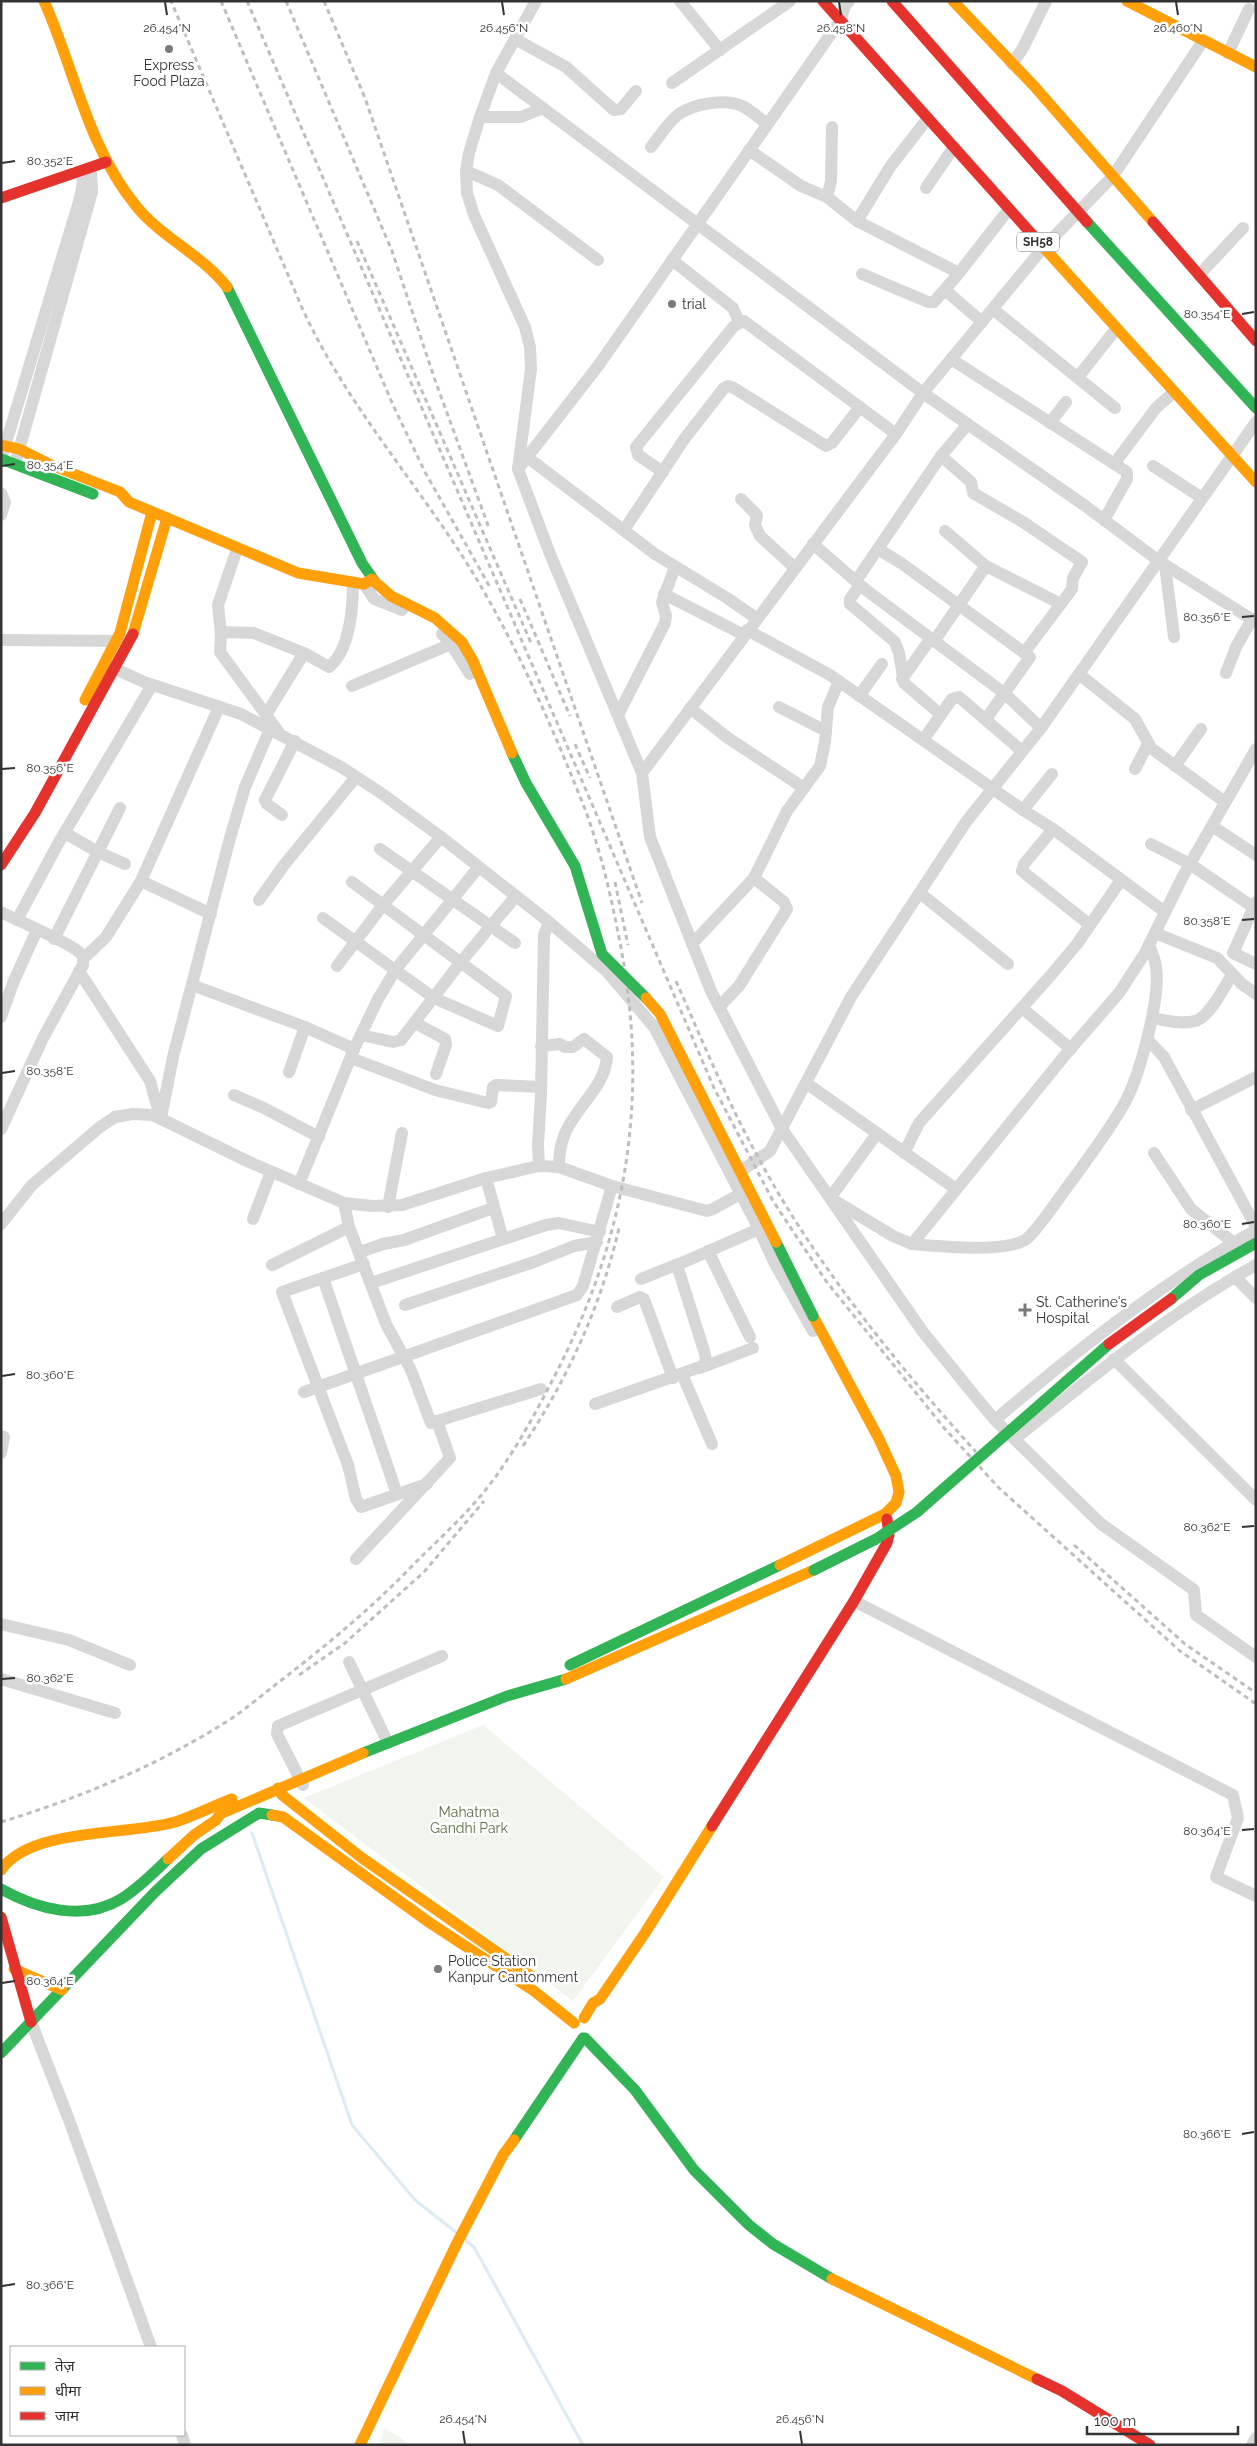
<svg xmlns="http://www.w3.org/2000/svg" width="1257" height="2446" font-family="Raleway,'Noto Sans Devanagari',sans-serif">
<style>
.green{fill:#f1f5ed}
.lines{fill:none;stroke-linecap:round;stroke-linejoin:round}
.stream{stroke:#ddebf3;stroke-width:3}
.street{stroke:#d7d7d7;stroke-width:12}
.fast{stroke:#30b455;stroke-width:11}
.slow{stroke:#ff9f0a;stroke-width:11}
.jam{stroke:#e5322d;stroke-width:11}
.rail{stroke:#bebebe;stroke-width:3;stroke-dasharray:5 4;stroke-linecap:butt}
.fast-bridge{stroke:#30b455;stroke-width:11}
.slow-bridge{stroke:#ff9f0a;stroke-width:11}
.jam-bridge{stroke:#e5322d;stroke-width:11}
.ticks{fill:none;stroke:#333;stroke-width:2}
.poi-dot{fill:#7a7a7a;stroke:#fff;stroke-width:2}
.labels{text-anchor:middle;stroke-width:5;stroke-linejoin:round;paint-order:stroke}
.shield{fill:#fff;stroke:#707070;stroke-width:1}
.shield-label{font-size:12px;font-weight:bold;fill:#333}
.poi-label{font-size:14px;fill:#333;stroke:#fff;text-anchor:start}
.park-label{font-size:14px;fill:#56703f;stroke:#fff}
.ticks-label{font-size:12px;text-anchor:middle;fill:#333;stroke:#fff;stroke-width:5;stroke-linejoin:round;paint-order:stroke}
</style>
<rect width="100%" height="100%" fill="#fff"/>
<g class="green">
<polygon points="483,1725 664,1877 573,2001 304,1798"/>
<polygon points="385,2428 411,2445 379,2445"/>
</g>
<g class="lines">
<g class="stream">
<polyline points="252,1833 352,2125 415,2200 457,2233"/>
<polyline points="465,2240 474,2247 583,2445"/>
</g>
<g class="street">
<polyline points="536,1 496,73 480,117 469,153 466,171 467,193 474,215 525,327 530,347 531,369 518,469 550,554 642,773 650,837 711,991 782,1129 923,1332 974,1395 995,1420 1100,1523 1194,1590 1196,1615 1256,1657"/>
<polyline points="680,1 720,50"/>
<polyline points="515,39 566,67 614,110 621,109 636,91"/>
<polyline points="1228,53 1249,9"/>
<polyline points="1012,64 1023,48 1046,1"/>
<polyline points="496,73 923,393 1084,505 1159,561 1256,622"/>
<polyline points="672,83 790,1"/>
<polyline points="480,117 521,117 543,108"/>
<polyline points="928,118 890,167 857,221 959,273 1009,209"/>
<path d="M 651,147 C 660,136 668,122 679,114 C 694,104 725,98 742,106 C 751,110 759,118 767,124"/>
<polyline points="749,150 801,186 827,197 857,221"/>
<polyline points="466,171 498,185 598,260"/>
<polyline points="926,188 954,147"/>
<polyline points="827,197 831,181 832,127"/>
<polyline points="672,260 733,308 739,322"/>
<polyline points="862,274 928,302 934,302 959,273"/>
<polyline points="1199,275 1243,228"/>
<polyline points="945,290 982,322"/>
<polyline points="994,310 1115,408"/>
<polyline points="951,359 1127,472 1127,479 1104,520"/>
<polyline points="1078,377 1116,329"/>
<polyline points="1050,423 1066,402"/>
<polyline points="3,453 80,198 83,182 81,172"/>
<polyline points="941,456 971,482 973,493 1023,522 1082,562 1073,578 1072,589 1024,653"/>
<polyline points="17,457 92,192 91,168"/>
<polyline points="527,457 655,554 727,598 756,618"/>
<polyline points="1114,464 1156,408 1174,392"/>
<polyline points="1153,466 1202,498"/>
<polyline points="518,469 598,366 840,21 845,6 849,1"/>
<polyline points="663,472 638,455 636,447 734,326 744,321 896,434"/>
<polyline points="1,493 5,502 1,515"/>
<polyline points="741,499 757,515 755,525 760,536 795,568"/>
<polyline points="624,530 685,438 724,388 728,386 734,388 826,446 832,443 860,407"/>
<polyline points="945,531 987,567"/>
<polyline points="813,544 866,590 1004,693 1041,728"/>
<polyline points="237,549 218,605 221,634 220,652 278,731"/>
<polyline points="878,549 901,563 1030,657 986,719"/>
<polyline points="1165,565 1174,637"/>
<polyline points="856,581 941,456 968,424"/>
<polyline points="364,584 374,599 402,610"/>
<polyline points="860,585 850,599 850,604 895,642 899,653 904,683 940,714"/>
<polyline points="664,594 744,635"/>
<polyline points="747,630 830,675 1023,810 1053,829 1165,912"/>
<path d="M 221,632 L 254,633 L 304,653 L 329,667 C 350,650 353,608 353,583"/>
<polyline points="442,634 451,644 470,674"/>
<polyline points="1,640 124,641"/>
<polyline points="935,640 985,567 990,568 1061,604"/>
<polyline points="109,666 144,682 241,714 341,767 381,793 441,837 549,922 604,969"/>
<polyline points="1226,673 1236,647 1252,619"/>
<polyline points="1079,674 1135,719 1151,748 1225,802"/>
<polyline points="902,679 931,638"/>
<polyline points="352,686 451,644"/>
<polyline points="859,696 882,664"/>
<polyline points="779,707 826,731"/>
<polyline points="690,708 728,738 804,788"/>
<polyline points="266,715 304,653"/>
<polyline points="618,715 665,623 666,616 662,602 675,567"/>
<polyline points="923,740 952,699 959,697 1022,751"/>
<polyline points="1175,766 1201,729"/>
<polyline points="1135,769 1148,744"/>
<polyline points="642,773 896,434 923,393 1043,248 1113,176 1203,41"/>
<polyline points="1023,810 1052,774"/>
<polyline points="282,815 267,804 265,800 295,741"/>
<polyline points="1212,826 1256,855"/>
<polyline points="1053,829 1024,864 1022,871 1090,925"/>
<polyline points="65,833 98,852 125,864"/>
<polyline points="1151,844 1190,864 1256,909"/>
<polyline points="380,849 515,943"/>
<polyline points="141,881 211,914"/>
<polyline points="920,893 1008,964"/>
<polyline points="259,900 284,865 356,777"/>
<polyline points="1256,902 1233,953 1256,964"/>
<path d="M 1,912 C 16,920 73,944 81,954 C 84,957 83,961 83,965 L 43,1038 L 1,1129"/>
<polyline points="323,918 434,998 498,1026 506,996 352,882"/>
<polyline points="17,920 59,842 152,685"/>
<polyline points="1155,933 1217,958 1242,984 1256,994"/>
<polyline points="54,939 120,808"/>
<polyline points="692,944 754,878 787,811 820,766 825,742 828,707 839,681"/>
<polyline points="83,959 106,937 141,881 219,707"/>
<polyline points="337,966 383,905 441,837"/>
<polyline points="604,968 654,1027 759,1229 774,1262 813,1331"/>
<polyline points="79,971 150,1081 160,1116"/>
<polyline points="192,985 305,1027 354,1049"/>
<polyline points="719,1007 739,986 787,909 784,902 754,878"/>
<polyline points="1022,1008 1071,1049"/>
<polyline points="1,1017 13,983 37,930"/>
<path d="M 1152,1018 C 1165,1020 1182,1025 1195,1021 C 1209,1018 1224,987 1232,975"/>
<polyline points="415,1023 445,1039 446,1045 436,1074"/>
<polyline points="361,1035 393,1042 401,1040 460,963 516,896"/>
<polyline points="1148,1040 1164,1057 1256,1227"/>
<path d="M 541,1046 L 560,1044 L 565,1047 L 573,1047 L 584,1039 L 607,1057 C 605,1088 574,1108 564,1136 C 560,1146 559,1156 559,1167"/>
<polyline points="351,1058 435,1090 488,1103 491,1102 493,1087 496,1085 541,1087"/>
<polyline points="289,1072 305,1027"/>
<polyline points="806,1083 956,1189"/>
<polyline points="234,1095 264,1108 319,1137"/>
<polyline points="1191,1110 1256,1077"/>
<polyline points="161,1118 173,1057 230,838 245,787 270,729"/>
<polyline points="876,1135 830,1198 893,1236 912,1244 1066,1054 1119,993 1145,953 1183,876 1256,749"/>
<polyline points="904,1153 919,1123 1052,974 1077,944 1121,880"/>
<polyline points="1154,1153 1191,1209 1234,1243"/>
<polyline points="539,1166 538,1145 541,1095 544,935 549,922"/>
<polyline points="735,1175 770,1151 851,997 966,822 1041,728 1256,422"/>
<polyline points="486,1178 503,1239"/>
<polyline points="299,1184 354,1049 378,999 396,969 478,868"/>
<polyline points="344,1203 349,1227 386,1324 411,1370 431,1423 541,1389"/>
<polyline points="388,1207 402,1133"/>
<polyline points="253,1219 271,1172"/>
<polyline points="1,1224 32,1185 100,1127 115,1117 133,1114 153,1115 247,1161 344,1203 372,1206 402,1205 486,1178 539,1166 559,1167 612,1186 707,1211 713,1209 740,1194"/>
<path d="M 912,1244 C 938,1246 1002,1253 1025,1240 C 1034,1235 1057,1201 1065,1190 C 1085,1163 1106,1135 1123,1106 C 1139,1079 1161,998 1156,967 C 1155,959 1152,952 1149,945"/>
<polyline points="708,1251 750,1337"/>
<polyline points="360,1252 383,1244 404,1240 493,1208"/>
<polyline points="364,1264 282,1292 348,1465 356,1499 361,1507 427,1484"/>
<polyline points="272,1265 349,1227"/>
<polyline points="1235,1277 1256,1298"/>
<polyline points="323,1278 397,1494"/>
<polyline points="641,1279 678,1264"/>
<polyline points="371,1283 546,1225 559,1223 600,1232"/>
<polyline points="405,1305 534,1262 574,1246 597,1242"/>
<polyline points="617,1307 640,1297 644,1299 673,1378"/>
<polyline points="1114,1359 1256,1500"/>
<polyline points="700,1368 753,1348"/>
<polyline points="682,1374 712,1444"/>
<polyline points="304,1392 577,1295 583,1286 612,1186"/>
<polyline points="595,1404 703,1366 706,1360 705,1354 677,1265 759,1229"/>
<path d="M 995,1420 C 1077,1350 1161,1283 1256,1230"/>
<path d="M 1015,1439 C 1092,1377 1169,1313 1256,1265"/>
<polyline points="1,1453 4,1437"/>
<polyline points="356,1559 450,1458 437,1421"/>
<polyline points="854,1601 1233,1795 1238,1818 1216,1877 1256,1896"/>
<polyline points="1,1624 69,1640 130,1665"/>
<polyline points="349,1662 388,1743"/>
<polyline points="1,1679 115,1713"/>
<polyline points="303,1785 277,1734 278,1726 442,1656"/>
<polyline points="31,2022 69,2120 151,2347"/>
<polyline points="182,2435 185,2445"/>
<polyline points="1252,2445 1256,2438"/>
</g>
<g class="fast">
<polyline points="1087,222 1256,408"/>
<polyline points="227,287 362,563 375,582"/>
<polyline points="1,459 93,494"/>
<polyline points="1171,1299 1199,1275 1256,1243"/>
<polyline points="570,1665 780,1565"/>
<polyline points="363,1753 507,1696 566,1679"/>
<path d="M 1,1889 C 37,1909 83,1922 121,1899 C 139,1888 153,1873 168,1859"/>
<polyline points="585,2038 635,2090 694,2170 749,2225 773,2244 832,2279"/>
<polyline points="1,2053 155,1892 201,1849 259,1813 272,1815"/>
<polyline points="514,2140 583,2038"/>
</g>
<g class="slow">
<path d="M 44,1 C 74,68 88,148 136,206 C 162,238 201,254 227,287"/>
<polyline points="953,1 1034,86 1153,222"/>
<polyline points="1127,1 1256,67"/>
<polyline points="1037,240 1256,482"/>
<polyline points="1,445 19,449 51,465 120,492 129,502 298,573 364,584 372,579"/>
<polyline points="133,634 167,518"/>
<polyline points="85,700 120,633 152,512"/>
<polyline points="780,1565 885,1514 896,1503 899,1492 896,1476 879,1439 813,1316"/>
<polyline points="566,1679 814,1570"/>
<polyline points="278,1788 282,1795 362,1858 534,1978"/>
<polyline points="272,1815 283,1817 430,1923 534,1991 574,2023"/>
<polyline points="168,1859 194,1835 216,1820 220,1814 363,1753"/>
<path d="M 1,1870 C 31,1827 127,1836 175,1822 C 194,1816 213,1806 232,1799"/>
<polyline points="14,1969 62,1990"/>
<polyline points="584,2018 593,2003 600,1999 645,1933 712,1826"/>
<polyline points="832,2279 1037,2379"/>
<polyline points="360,2445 457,2243 503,2155 514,2140"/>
</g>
<g class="jam">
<polyline points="823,1 1037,240"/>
<polyline points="892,1 1087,222"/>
<polyline points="1,198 106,162"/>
<polyline points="1153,222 1256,341"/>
<polyline points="1,865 35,813 133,634"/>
<polyline points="712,1826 854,1601 887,1543 889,1535 887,1519"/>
<polyline points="1,1917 31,2022"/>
<polyline points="1037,2379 1062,2391 1150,2445"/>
</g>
<g class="rail">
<polyline points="221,1 393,405 425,472 491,589"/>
<polyline points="247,1 714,1088 773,1201 826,1281 945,1429 999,1488 1180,1651 1256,1704"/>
<polyline points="286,1 392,251 435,380 489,528"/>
<polyline points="324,1 365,98 642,903"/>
<polyline points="357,241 531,643"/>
<polyline points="520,599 570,716"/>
<polyline points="575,744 590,778"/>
<polyline points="615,882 628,945"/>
<path d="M 676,981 C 702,1040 727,1101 759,1159 C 817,1266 895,1362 976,1452"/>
<path d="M 523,1446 C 567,1380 601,1306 619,1228"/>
<polyline points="1074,1545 1185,1644 1256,1693"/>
<polyline points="299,1675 345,1643 424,1572 484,1501"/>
<path d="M 1,1822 C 80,1798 156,1766 226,1722 C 245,1710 262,1695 279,1682 C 327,1645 373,1607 415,1563 C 439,1539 466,1515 487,1488 C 511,1458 534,1416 551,1383 C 630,1233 652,1088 616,923 C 608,882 598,843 583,804 C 549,719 512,634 463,557 C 410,475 344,399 303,310 L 171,1"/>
</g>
<g class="fast-bridge">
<polyline points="512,753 526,783 575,866 602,954 646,998"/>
<polyline points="776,1242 813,1316"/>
<polyline points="814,1570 876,1539 917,1512 1109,1344"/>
</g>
<g class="slow-bridge">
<polyline points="375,582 391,596 435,618 462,642 473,661 512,753"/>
<polyline points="646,998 660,1014 776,1242"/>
</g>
<polyline class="jam-bridge" points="1109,1344 1171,1299"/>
</g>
<path class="ticks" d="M 165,2 L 167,15M 502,2 L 504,15M 839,2 L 841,15M 1176,2 L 1178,15M 2,163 L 15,161M 1242,314 L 1254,312M 2,466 L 15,464M 1242,617 L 1254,616M 2,769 L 15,768M 1242,920 L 1254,919M 2,1073 L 15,1071M 1242,1224 L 1254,1222M 2,1376 L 15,1374M 1242,1527 L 1254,1526M 2,1679 L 15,1678M 1242,1830 L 1254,1829M 2,1983 L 15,1981M 1242,2134 L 1254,2132M 2,2286 L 15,2284M 463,2431 L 465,2444M 800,2431 L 802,2444"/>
<g class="poi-dot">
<circle cx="169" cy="49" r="5"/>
<circle cx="672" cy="304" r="5"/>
<path d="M1022.5 1302.5h5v5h5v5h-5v5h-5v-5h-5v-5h5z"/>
<circle cx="438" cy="1969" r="5"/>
</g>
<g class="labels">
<rect class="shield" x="1017" y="232.5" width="42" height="19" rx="4"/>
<g class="shield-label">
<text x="1038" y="246">SH58</text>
</g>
<g class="poi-label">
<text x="169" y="70" text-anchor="middle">Express<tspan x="169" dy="16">Food Plaza</tspan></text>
<text x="682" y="309">trial</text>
<text x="1036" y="1307">St. Catherine's<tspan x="1036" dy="16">Hospital</tspan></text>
<text x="448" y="1966">Police Station<tspan x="448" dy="16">Kanpur Cantonment</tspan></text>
</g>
<g class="park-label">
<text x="469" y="1817">Mahatma<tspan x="469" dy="16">Gandhi Park</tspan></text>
</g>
</g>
<g class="ticks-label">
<text x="167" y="32">26.454°N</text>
<text x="504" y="32">26.456°N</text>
<text x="841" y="32">26.458°N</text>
<text x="1178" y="32">26.460°N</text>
<text x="50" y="165">80.352°E</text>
<text x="1207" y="318">80.354°E</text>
<text x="50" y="469">80.354°E</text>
<text x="1207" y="621">80.356°E</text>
<text x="50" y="772">80.356°E</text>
<text x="1207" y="925">80.358°E</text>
<text x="50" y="1075">80.358°E</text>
<text x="1207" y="1228">80.360°E</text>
<text x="50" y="1379">80.360°E</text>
<text x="1207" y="1531">80.362°E</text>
<text x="50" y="1682">80.362°E</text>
<text x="1207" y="1835">80.364°E</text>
<text x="50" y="1985">80.364°E</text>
<text x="1207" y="2138">80.366°E</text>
<text x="50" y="2289">80.366°E</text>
<text x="463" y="2423">26.454°N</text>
<text x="800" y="2423">26.456°N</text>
</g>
<rect width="1257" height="2446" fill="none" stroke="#333333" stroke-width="5"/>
<rect x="10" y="2346" width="175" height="90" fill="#ffffff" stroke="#adadad"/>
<rect x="20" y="2362" width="25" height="8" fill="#30b455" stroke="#adadad"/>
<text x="55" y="2371" font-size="15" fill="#333333">तेज़</text>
<rect x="20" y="2387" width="25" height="8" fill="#ff9f0a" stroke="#adadad"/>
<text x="55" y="2396" font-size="15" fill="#333333">धीमा</text>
<rect x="20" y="2412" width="25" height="8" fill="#e5322d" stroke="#adadad"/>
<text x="55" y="2421" font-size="15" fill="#333333">जाम</text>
<path d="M1087 2426v8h151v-8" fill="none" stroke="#333333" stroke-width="2.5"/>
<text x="1094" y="2426" font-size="15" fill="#333333" stroke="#ffffff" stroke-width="4" paint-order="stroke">100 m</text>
</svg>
